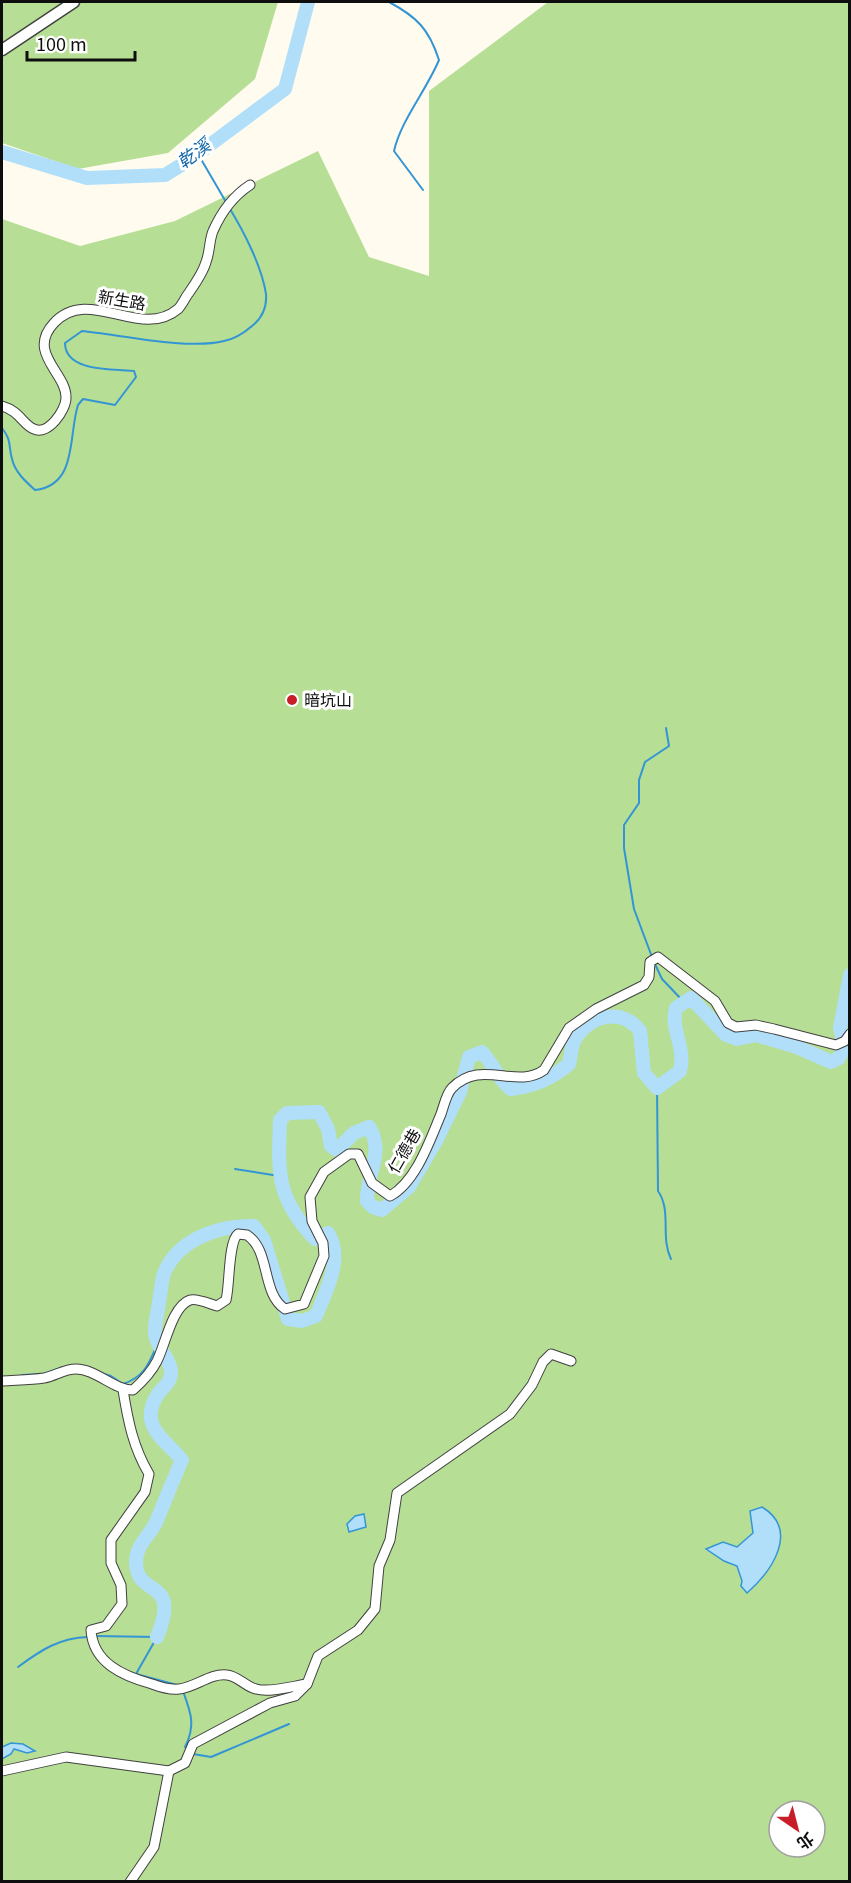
<svg xmlns="http://www.w3.org/2000/svg" width="851" height="1883" font-family="Georgia,'Noto Sans TC',serif">
<style>
.forest{fill:#b6de95;fill-rule:evenodd}
.water{fill:#b1dffa;stroke:#3495d5;stroke-width:1.5}
.lines{fill:none;stroke-linecap:round;stroke-linejoin:round}
.stream{stroke:#3495d5;stroke-width:2}
.river{stroke:#b1dffa;stroke-width:14}
.minor-casing{stroke:#414141;stroke-width:11}
.tertiary-casing{stroke:#414141;stroke-width:13}
.minor{stroke:#fff;stroke-width:9}
.tertiary{stroke:#fff;stroke-width:10}
.poi-dot{fill:#c71e27;stroke:#fff;stroke-width:2}
.labels{text-anchor:middle;stroke-width:6;stroke-linejoin:round;paint-order:stroke}
.street-label{font-size:16px;fill:#0e0e0e;stroke:#fff}
.poi-label{font-size:16px;fill:#0e0e0e;stroke:#fff;text-anchor:start}
.water-label{font-size:18px;font-style:italic;fill:#1066a8;stroke:#fff}
</style>
<rect width="100%" height="100%" fill="#fffcef"/>
<g class="forest">
<polygon points="2,2 278,2 255,79 168,153 78,169 2,143"/>
<path d="M 548,2 L 849,2 L 849,1881 L 2,1882 L 2,219 L 80,246 L 175,221 L 318,151 L 369,257 L 429,276 L 429,91 ZM 779,1811 L 815,1811 L 815,1847 L 779,1847 Z"/>
</g>
<g class="water">
<path d="M 762,1507 C 800,1530 772,1571 747,1593 L 741,1586 L 742,1581 L 737,1566 L 724,1561 L 706,1549 L 723,1542 L 737,1547 L 753,1533 L 750,1511 Z"/>
<polygon points="364,1514 366,1527 349,1532 347,1524 355,1516"/>
<polygon points="11,1743 23,1744 35,1751 27,1753 14,1749 11,1754 2,1759 2,1747"/>
</g>
<g class="lines">
<g class="stream">
<path d="M 389,2 C 417,17 429,29 439,60 C 426,91 401,120 394,151 L 423,190"/>
<polyline points="198,154 226,202"/>
<path d="M 2,428 C 12,441 8,444 12,459 C 15,472 25,481 35,490 C 78,485 68,436 78,405 L 83,399 L 115,405 L 136,377 L 134,371 C 113,369 65,372 65,343 L 82,331 C 121,335 188,350 224,341 C 235,339 244,333 252,326 C 262,318 267,307 266,294 C 262,267 244,232 230,209"/>
<polyline points="652,957 634,909 624,848 624,825 639,803 639,780 645,762 669,746 666,728"/>
<polyline points="654,962 662,979 683,1001"/>
<path d="M 657,1088 L 658,1191 C 672,1211 660,1237 671,1259"/>
<polyline points="235,1169 279,1176"/>
<path d="M 101,1373 L 111,1376 L 123,1384 C 144,1377 149,1364 157,1345"/>
<polyline points="22,1375 43,1374 63,1367"/>
<polyline points="94,1636 157,1637"/>
<polyline points="157,1637 136,1674 177,1685"/>
<path d="M 18,1667 C 41,1650 59,1638 88,1637"/>
<path d="M 183,1691 C 191,1713 196,1725 185,1747 L 188,1750"/>
<polyline points="193,1754 211,1757 289,1724"/>
</g>
<g class="river">
<polyline points="2,152 87,178 165,175 191,159 285,89 308,2"/>
<path d="M 157,1637 C 182,1576 136,1599 136,1562 C 136,1544 151,1535 157,1520 C 165,1501 173,1480 182,1460 C 166,1440 137,1426 158,1394 C 163,1387 172,1382 171,1371 C 170,1358 157,1348 155,1334 C 154,1324 158,1312 159,1302 C 161,1293 161,1280 165,1271 C 180,1238 221,1225 254,1226 L 264,1240 L 288,1319 L 302,1321 L 316,1316 C 326,1291 344,1258 328,1233 L 315,1239 C 276,1198 278,1173 280,1120 L 287,1113 L 319,1112 L 328,1129 L 331,1146 L 337,1150 L 354,1133 L 369,1127 C 385,1151 366,1176 367,1201 L 373,1207 L 382,1210 L 409,1187 L 436,1141 L 460,1092 L 469,1057 L 482,1052 C 493,1064 498,1079 511,1089 C 534,1086 551,1079 569,1064 C 571,1057 571,1048 574,1041 C 587,1016 622,1006 640,1031 L 644,1073 L 657,1088 L 680,1071 C 686,1046 670,1030 676,1008 L 691,998 L 726,1035 L 737,1039 L 756,1035 L 797,1047 L 831,1062 L 839,1058 L 845,1047 L 840,1028 L 850,975"/>
</g>
<defs>
<g id="minor">
<path d="M 2,406 C 20,411 23,425 34,429 C 48,436 66,410 66,398 C 67,373 26,353 54,323 C 89,285 140,341 178,309 C 182,305 185,298 188,294 C 195,284 203,273 206,262 C 210,252 209,241 213,231 C 221,213 233,196 250,185"/>
<path d="M 2,1381 C 16,1380 30,1380 44,1378 C 55,1376 64,1369 76,1369 C 96,1369 114,1390 133,1390 C 143,1381 151,1373 157,1361 C 165,1346 172,1306 190,1300 C 197,1298 210,1304 217,1306 L 226,1300 C 230,1285 228,1242 238,1234 L 247,1235 C 271,1251 261,1293 285,1309 L 304,1304 L 324,1256 L 323,1243 L 312,1221 L 310,1197 L 324,1172 L 349,1154 L 358,1154 L 372,1183 L 390,1196 C 416,1182 430,1140 441,1114 C 444,1106 446,1094 452,1088 C 481,1058 516,1090 544,1070 L 569,1028 L 596,1009 L 644,985 L 649,977 L 650,962 L 658,957 L 715,1001 L 728,1023 L 736,1027 L 756,1025 L 774,1029 L 836,1045 L 845,1041 L 850,1034"/>
<path d="M 123,1390 C 128,1421 133,1447 149,1474 L 145,1492 L 111,1540 L 111,1563 L 121,1585 L 122,1604 L 106,1626 L 91,1630 C 93,1663 123,1676 152,1684 C 160,1687 170,1690 179,1689 C 196,1687 210,1673 227,1675 C 238,1676 246,1687 256,1689 C 270,1693 293,1686 307,1684"/>
<polyline points="2,1771 66,1757 169,1771 185,1763 193,1744 270,1703 295,1696 307,1684 318,1656 358,1630 375,1609 379,1566 390,1540 397,1493 510,1414 532,1385 543,1362 551,1354 571,1361"/>
<polyline points="130,1882 154,1847 169,1771"/>
</g>
<polyline id="tertiary" points="2,50 74,2"/>
</defs>
<use href="#minor" class="minor-casing"/>
<use href="#tertiary" class="tertiary-casing"/>
<use href="#minor" class="minor"/>
<use href="#tertiary" class="tertiary"/>
</g>
<circle class="poi-dot" cx="292" cy="700" r="6"/>
<g class="labels">
<g class="street-label">
<text transform="translate(122 300) rotate(10)" y="6">新生路</text>
<text transform="translate(404 1151) rotate(-60)" y="6">仁德巷</text>
</g>
<g class="poi-label">
<text x="304" y="706">暗坑山</text>
</g>
<g class="water-label">
<text transform="translate(194 154) rotate(-36)" y="6">乾溪</text>
</g>
</g>
<rect width="851" height="1883" fill="none" stroke="#0e0e0e" stroke-width="6"/>
<g transform="translate(797 1829) rotate(145)"><circle r="28" fill="#ffffff" stroke="#9f9f9f" stroke-width="1.5"/>
<path d="M0-4.5L10 22L0 15L-10 22Z" fill="#c71e27"/>
<text y="-9" font-size="16" font-weight="bold" text-anchor="middle" fill="#0e0e0e">北</text>
</g>
<path d="M27 51v9h108v-9" fill="none" stroke="#0e0e0e" stroke-width="3"/>
<text x="36" y="51" font-size="18" fill="#0e0e0e" stroke="#ffffff" stroke-width="4.5" paint-order="stroke">100 m</text>
</svg>
